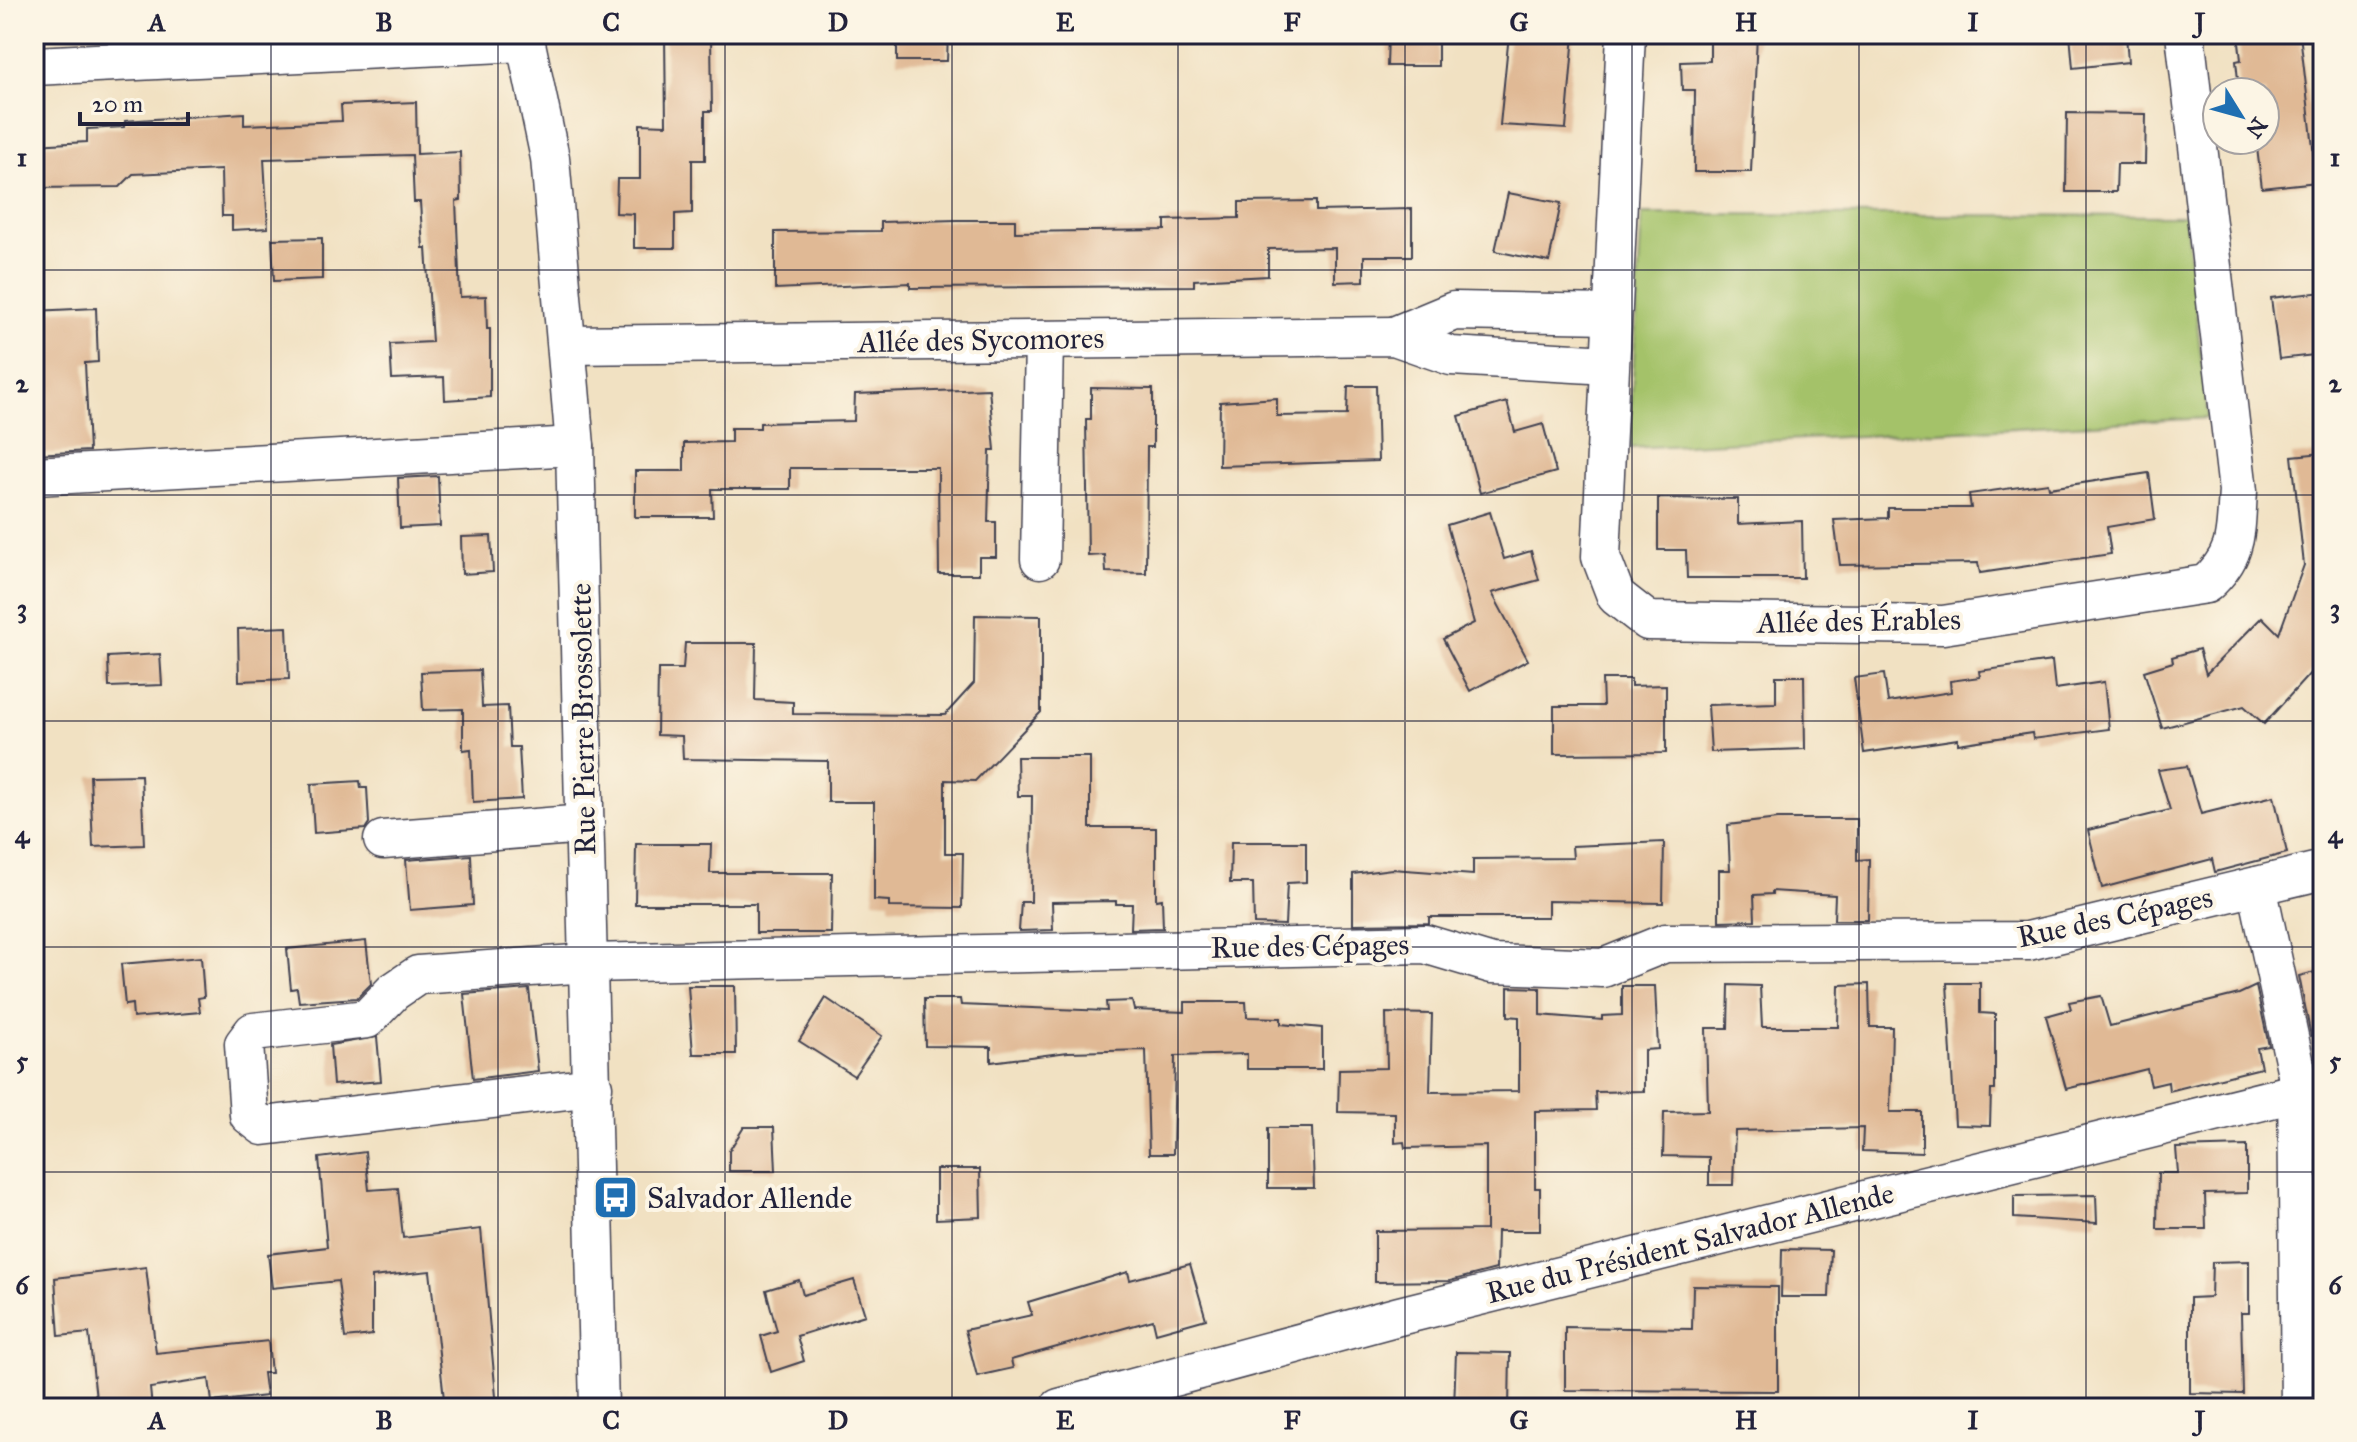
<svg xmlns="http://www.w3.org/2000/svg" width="2357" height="1442" font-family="'IM FELL Great Primer',serif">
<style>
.green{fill:#a4c269;stroke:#637252;stroke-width:2}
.building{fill:#e0b995}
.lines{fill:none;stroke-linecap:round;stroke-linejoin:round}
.minor-casing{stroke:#413f4f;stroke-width:41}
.minor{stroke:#fff;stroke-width:38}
.grid{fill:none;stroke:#22223b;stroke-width:2;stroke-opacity:0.55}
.labels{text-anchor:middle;stroke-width:8;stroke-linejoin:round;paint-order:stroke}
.street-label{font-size:30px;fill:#22223b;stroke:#fcf5e5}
.poi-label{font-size:30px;fill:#22223b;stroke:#fcf5e5;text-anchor:start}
.neatline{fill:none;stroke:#22223b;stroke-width:3}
.grid-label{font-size:26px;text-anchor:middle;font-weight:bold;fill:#22223b}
</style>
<rect width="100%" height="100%" fill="#fcf5e5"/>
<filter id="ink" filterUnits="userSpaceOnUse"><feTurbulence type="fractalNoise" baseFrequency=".0125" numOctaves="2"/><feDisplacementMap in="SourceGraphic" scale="16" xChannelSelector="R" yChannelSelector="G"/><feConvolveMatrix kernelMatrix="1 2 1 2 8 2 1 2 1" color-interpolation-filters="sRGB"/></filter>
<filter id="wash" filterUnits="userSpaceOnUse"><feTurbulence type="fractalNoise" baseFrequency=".006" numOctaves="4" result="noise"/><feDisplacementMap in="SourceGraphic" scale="32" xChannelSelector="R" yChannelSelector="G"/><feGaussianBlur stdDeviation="1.8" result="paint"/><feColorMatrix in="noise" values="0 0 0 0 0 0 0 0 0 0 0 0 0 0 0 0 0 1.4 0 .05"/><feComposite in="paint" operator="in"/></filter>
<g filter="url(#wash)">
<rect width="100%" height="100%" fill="#f1e1c2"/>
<polygon class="green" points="1642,214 2185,216 2208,418 1629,448"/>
<g id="blocks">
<g class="building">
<polygon points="665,34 711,34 712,111 705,111 705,160 692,160 692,213 675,214 675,248 634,248 634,214 616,213 617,179 640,179 640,124 666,125"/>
<polygon points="897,34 948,34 947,61 897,61"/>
<polygon points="1388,34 1438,34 1438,66 1387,66"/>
<polygon points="1509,34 1574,34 1566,129 1500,125"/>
<polygon points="1710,34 1757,34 1751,172 1694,172 1695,90 1682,90 1681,62 1710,61"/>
<polygon points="2070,34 2126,34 2128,62 2073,68"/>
<polygon points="2238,34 2300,34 2317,182 2262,188 2256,140 2265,140 2265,92 2239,89 2236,61 2241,60"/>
<polygon points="416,102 417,154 460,152 461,200 456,201 460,297 486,296 487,329 490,329 490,397 445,400 444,377 392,379 390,344 432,342 426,248 423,248 420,202 414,202 412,155 264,159 268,228 232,230 232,216 222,216 221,170 133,174 120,187 34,188 34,145 87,142 87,129 124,127 125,121 244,113 244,125 342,121 341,105"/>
<polygon points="2067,113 2146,114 2145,164 2117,164 2116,192 2066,192"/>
<polygon points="1508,193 1561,203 1549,262 1495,251"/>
<polygon points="1316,201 1316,211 1412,209 1412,256 1364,256 1364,281 1335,282 1335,248 1268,249 1268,276 1194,280 1194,286 910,288 910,283 775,289 775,232 881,231 881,222 957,220 1015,220 1015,232 1165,230 1165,220 1239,218 1239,202"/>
<polygon points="322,238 322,279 274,281 272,239"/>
<polygon points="2323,292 2323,354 2279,359 2271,298"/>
<polygon points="96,308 98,362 85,363 89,451 35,454 34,311"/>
<polygon points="1348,386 1376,386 1378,461 1219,466 1220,402 1277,398 1277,416 1347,415"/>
<polygon points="1091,388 1153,389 1153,447 1147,447 1146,573 1106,572 1105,555 1088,556 1086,419 1091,419"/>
<polygon points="989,389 995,450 990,450 988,522 996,522 996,557 979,557 979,574 939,574 938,468 790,468 790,489 712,489 713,517 635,517 635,471 684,471 684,443 731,442 731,428 760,428 760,423 854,421 855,394"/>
<polygon points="1507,402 1515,432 1543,424 1556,472 1480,493 1459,416"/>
<polygon points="2323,453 2323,659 2264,724 2244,706 2162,728 2144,671 2173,662 2172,657 2199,649 2206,674 2262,617 2279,634 2304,565 2292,456"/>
<polygon points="2149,473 2155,519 2107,527 2111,554 1980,573 1978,563 1840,565 1834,520 1888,518 1888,508 1971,508 1969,494 2048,483 2049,488"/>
<polygon points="438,476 440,526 400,528 398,478"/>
<polygon points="1658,498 1738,499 1738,524 1802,521 1803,578 1687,578 1686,550 1658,550"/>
<polygon points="1490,512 1504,559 1531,551 1539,580 1492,593 1528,660 1470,691 1443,639 1474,623 1447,525"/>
<polygon points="491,536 493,572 462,574 461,537"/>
<polygon points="975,615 1041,616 1041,712 975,781 945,780 945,853 963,853 962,908 889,907 889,901 874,900 874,802 828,802 828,761 683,759 682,736 657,735 658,669 683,669 685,643 756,643 755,700 793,702 793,714 945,715 974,683"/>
<polygon points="287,627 289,679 239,681 238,629"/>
<polygon points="160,654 162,685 109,687 108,657"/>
<polygon points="2052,661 2055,689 2104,682 2109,729 2033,739 2032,733 1958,744 1958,739 1864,753 1854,678 1884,674 1888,702 1951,692 1950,681 1980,677 1979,671"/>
<polygon points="480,670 482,707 508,706 510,747 519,747 522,799 473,802 471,749 463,750 463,709 423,710 421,672"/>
<polygon points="1776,676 1804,676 1805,749 1711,752 1708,705 1776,703"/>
<polygon points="1602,679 1631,679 1631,686 1666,685 1666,753 1554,754 1554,706 1603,706"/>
<polygon points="1017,757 1090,757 1090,828 1156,828 1156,900 1162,899 1163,928 1131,929 1132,904 1116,904 1116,901 1052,902 1053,930 1019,931 1021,902 1031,902 1032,796 1018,796"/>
<polygon points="2187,766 2201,814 2274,796 2287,853 2215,872 2212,859 2102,888 2088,830 2170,810 2158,770"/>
<polygon points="141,775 144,845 93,847 90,776"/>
<polygon points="360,781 361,788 367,788 369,823 365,829 314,833 311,784"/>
<polygon points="1778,819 1857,819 1857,860 1869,859 1868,920 1834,920 1835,895 1772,891 1772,894 1754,895 1755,920 1719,921 1719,870 1730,870 1728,825"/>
<polygon points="1231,842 1306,842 1306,882 1287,883 1285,925 1254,924 1253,883 1230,883"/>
<polygon points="1664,842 1663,903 1548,901 1548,917 1429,917 1429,923 1353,924 1353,874 1392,869 1473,875 1473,859 1573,858 1572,846"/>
<polygon points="636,844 711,844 710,873 832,873 831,933 756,933 756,904 635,904"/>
<polygon points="471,855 473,905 410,910 406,860"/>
<polygon points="366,941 371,984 357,998 299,1002 297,988 291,989 287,949"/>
<polygon points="201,957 204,997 198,998 200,1012 133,1018 132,1004 125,1005 121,964"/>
<polygon points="2323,970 2323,1033 2311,1036 2299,976"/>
<polygon points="1947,983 1980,983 1980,1013 1995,1014 1995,1090 1991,1090 1990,1126 1955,1125"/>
<polygon points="1869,984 1870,1027 1892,1027 1890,1112 1922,1112 1922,1153 1862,1151 1863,1128 1735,1131 1733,1185 1709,1185 1709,1157 1663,1156 1664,1112 1708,1111 1706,1028 1728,1028 1729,985 1760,986 1762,1027 1838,1027 1839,985"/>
<polygon points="688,986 735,986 736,1054 693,1054"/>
<polygon points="1622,986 1655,986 1658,1049 1644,1050 1644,1091 1595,1092 1596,1110 1535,1111 1535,1188 1540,1188 1540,1231 1497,1231 1496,1269 1450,1281 1375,1282 1375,1231 1486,1230 1486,1146 1405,1148 1404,1142 1395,1143 1395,1113 1338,1112 1339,1069 1387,1068 1386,1013 1432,1014 1430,1092 1519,1091 1519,1017 1508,1016 1508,987 1540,988 1540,1015 1602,1020 1602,1016 1622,1015"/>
<polygon points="2256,986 2269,1046 2257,1048 2261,1068 2169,1091 2168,1082 2151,1086 2147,1069 2066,1089 2046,1016 2071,1009 2069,1002 2101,996 2110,1026 2239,994"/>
<polygon points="529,989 538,1071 473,1079 464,994"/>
<polygon points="826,998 882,1036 854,1076 799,1041"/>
<polygon points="924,999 960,999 961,1005 1107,1011 1106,1002 1132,1001 1134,1010 1185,1012 1185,1002 1246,1002 1247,1017 1281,1018 1281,1024 1322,1028 1322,1069 1247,1069 1247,1054 1175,1056 1173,1154 1149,1154 1146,1050 1068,1052 991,1062 991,1047 925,1046"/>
<polygon points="377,1037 381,1081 333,1085 330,1045"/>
<polygon points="744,1127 774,1127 776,1171 729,1171 729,1151"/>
<polygon points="1268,1128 1312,1128 1314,1188 1268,1188"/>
<polygon points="2247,1146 2247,1193 2205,1194 2206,1229 2157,1229 2158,1173 2178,1173 2176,1148"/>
<polygon points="365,1152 369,1190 398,1188 403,1238 481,1229 497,1408 445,1408 430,1271 372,1277 372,1335 345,1338 338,1281 272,1288 268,1254 327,1247 319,1158"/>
<polygon points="936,1169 980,1169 981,1217 936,1219"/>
<polygon points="2096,1195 2097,1223 2014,1218 2014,1196"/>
<polygon points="1782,1249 1831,1250 1829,1297 1781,1297"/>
<polygon points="2249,1261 2249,1313 2241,1313 2243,1394 2190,1393 2190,1298 2211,1297 2212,1262"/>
<polygon points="1190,1264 1206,1319 1156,1333 1153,1320 1011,1360 1013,1368 977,1376 965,1330 1032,1315 1028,1302 1128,1272 1130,1280"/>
<polygon points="146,1267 156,1353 268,1341 271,1373 263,1373 266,1396 212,1402 209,1379 150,1388 152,1408 97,1408 89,1333 59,1336 55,1278"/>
<polygon points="799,1280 803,1295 854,1280 865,1315 797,1336 804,1361 771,1372 761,1336 777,1331 766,1290"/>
<polygon points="1693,1286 1778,1287 1778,1391 1565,1390 1565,1327 1692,1329"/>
<polygon points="1456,1352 1510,1353 1509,1408 1454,1408"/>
</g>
</g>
</g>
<g filter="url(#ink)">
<use href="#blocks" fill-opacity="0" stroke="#413f4f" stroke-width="2"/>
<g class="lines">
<defs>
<g id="minor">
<polyline points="524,34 550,158 575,446 599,1408"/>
<path d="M 1626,34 L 1601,557 L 1616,596 L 1648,621 L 1943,625 L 2206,584 C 2239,554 2235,533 2238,491 L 2185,34"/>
<polyline points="34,66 526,42"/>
<polyline points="1394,336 1454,311 1611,314"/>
<polyline points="567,345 1394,336 1451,356 1609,365"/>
<polyline points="34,476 575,446"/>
<polyline points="1040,559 1044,340"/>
<polyline points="383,840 585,824"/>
<polyline points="2257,886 2297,1074 2300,1408"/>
<polyline points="593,1087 263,1126 249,1115 244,1044 253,1032 367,1019 393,992 418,975 589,963 1425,944 1492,964 1603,968 1665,943 2028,941 2323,870"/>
<polyline points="1059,1408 1399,1316 2323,1086"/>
</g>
</defs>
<use href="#minor" class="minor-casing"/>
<use href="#minor" class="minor"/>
</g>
</g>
<path class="grid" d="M 271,34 L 271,1408M 498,34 L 498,1408M 725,34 L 725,1408M 952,34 L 952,1408M 1178,34 L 1178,1408M 1405,34 L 1405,1408M 1632,34 L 1632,1408M 1859,34 L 1859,1408M 2086,34 L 2086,1408M 34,270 L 2323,270M 34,495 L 2323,495M 34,721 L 2323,721M 34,947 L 2323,947M 34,1172 L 2323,1172"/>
<defs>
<symbol id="bus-square" viewBox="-11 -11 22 22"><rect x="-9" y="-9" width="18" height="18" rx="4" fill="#1f6fb2" stroke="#fcf5e5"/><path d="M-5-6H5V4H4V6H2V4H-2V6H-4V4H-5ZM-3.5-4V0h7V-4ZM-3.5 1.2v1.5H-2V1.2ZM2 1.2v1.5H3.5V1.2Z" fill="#fff"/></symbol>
</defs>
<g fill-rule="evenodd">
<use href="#bus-square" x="590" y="1172" width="51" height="51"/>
</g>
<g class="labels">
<g class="street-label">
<text transform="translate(981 340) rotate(-1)" y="10">Allée des Sycomores</text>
<text transform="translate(1859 621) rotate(-1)" y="10">Allée des Érables</text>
<text transform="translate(583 719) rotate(-91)" y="10">Rue Pierre Brossolette</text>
<text transform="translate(2115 917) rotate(-12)" y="10">Rue des Cépages</text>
<text transform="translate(1310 946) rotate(-1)" y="10">Rue des Cépages</text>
<text transform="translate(1690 1243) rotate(-14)" y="10">Rue du Président Salvador Allende</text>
</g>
<g class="poi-label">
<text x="647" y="1208">Salvador Allende</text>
</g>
</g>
<rect width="2357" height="1442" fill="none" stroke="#fcf5e5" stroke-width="88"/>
<g transform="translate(2241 116) rotate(127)"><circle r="38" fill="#fcf5e5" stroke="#a5a1a1" stroke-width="2"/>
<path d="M0-6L14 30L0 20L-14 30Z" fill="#1f6fb2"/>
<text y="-12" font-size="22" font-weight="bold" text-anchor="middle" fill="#22223b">N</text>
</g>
<path d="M80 112v12h108v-12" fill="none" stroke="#22223b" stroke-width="4"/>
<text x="92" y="112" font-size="24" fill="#22223b" stroke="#fcf5e5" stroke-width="6" paint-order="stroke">20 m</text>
<rect x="44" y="44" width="2269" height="1354" class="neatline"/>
<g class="grid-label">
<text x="157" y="31">A</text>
<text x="384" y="31">B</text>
<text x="611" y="31">C</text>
<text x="838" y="31">D</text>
<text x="1065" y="31">E</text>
<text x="1292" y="31">F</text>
<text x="1519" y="31">G</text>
<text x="1746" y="31">H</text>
<text x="1973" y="31">I</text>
<text x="2200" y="31">J</text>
<text x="22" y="166">1</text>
<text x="2335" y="166">1</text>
<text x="22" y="392">2</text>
<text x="2335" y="392">2</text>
<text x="22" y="617">3</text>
<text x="2335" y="617">3</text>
<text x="22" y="843">4</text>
<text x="2335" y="843">4</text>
<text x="22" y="1069">5</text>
<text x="2335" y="1069">5</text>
<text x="22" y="1294">6</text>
<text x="2335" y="1294">6</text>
<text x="157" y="1429">A</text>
<text x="384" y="1429">B</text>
<text x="611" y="1429">C</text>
<text x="838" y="1429">D</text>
<text x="1065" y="1429">E</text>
<text x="1292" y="1429">F</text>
<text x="1519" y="1429">G</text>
<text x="1746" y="1429">H</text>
<text x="1973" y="1429">I</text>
<text x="2200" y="1429">J</text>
</g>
</svg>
